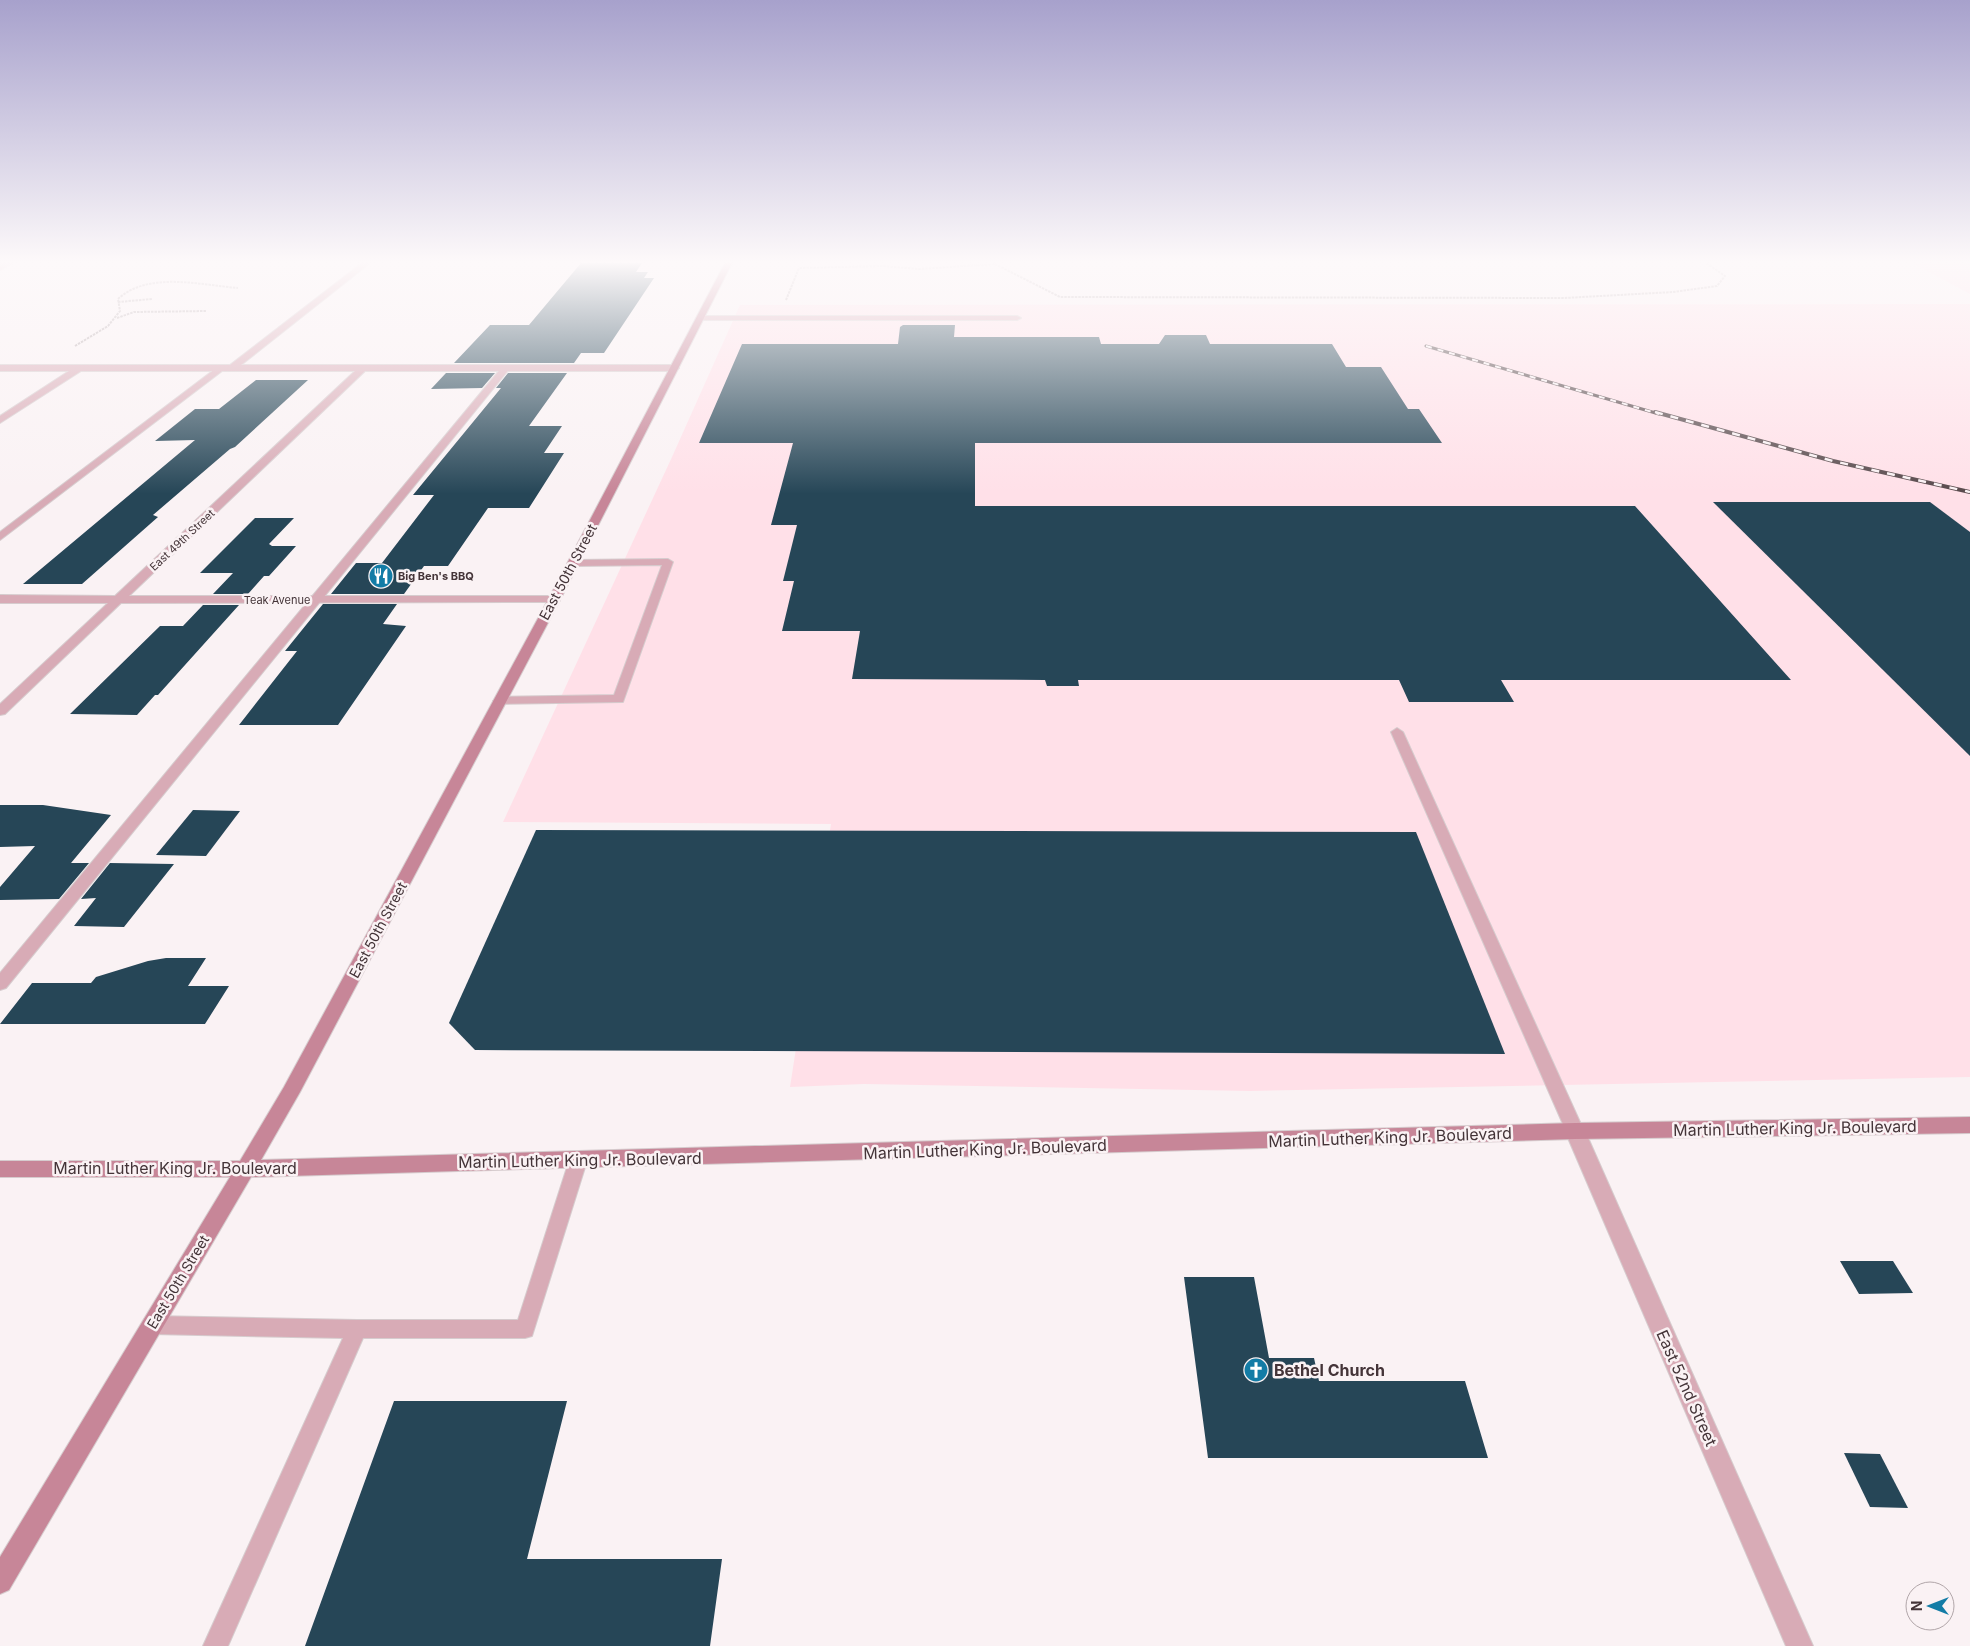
<svg xmlns="http://www.w3.org/2000/svg" width="1970" height="1646" font-family="Inter,sans-serif">
<style>
.built{fill:#ffe0e8}
.building{fill:#264657}
.lines{fill:none;stroke-linecap:round;stroke-linejoin:round}
.lane-casing{stroke:#d6ccce;stroke-width:2}
.street-casing{stroke:#d6ccce;stroke-width:2}
.secondary-casing{stroke:#d6ccce;stroke-width:2}
.path{stroke:#b4a9ac;stroke-width:2;stroke-dasharray:2.5 1;stroke-linecap:butt}
.lane{fill:#d8abb6;fill-rule:evenodd}
.street{fill:#d8abb6;fill-rule:evenodd}
.secondary{fill:#c78698;fill-rule:evenodd}
.rail-far1-casing{stroke:#57484b;stroke-width:3}
.rail-casing{stroke:#57484b;stroke-width:4}
.rail-far1{stroke:#faf2f4;stroke-width:2;stroke-dasharray:6;stroke-linecap:butt}
.rail{stroke:#faf2f4;stroke-width:2.5;stroke-dasharray:8;stroke-linecap:butt}
.labels{text-anchor:middle;stroke-width:5;stroke-linejoin:round;paint-order:stroke}
.far-street-label{font-size:11px;fill:#443438;stroke:#faf2f4}
.far-poi-label{font-size:11px;font-weight:bold;fill:#443438;stroke:#faf2f4;text-anchor:start}
.street-label{font-size:14px;fill:#443438;stroke:#faf2f4}
.near-street-label{font-size:16px;fill:#443438;stroke:#faf2f4}
.near-poi-label{font-size:16px;font-weight:bold;fill:#443438;stroke:#faf2f4;text-anchor:start}
</style>
<rect width="100%" height="100%" fill="#faf2f4"/>
<g class="built">
<polygon points="1912,263 1970,263 1970,294"/>
<polygon points="1970,304 1970,1077 1250,1091 864,1084 790,1087 831,824 503,822 672,457 740,305"/>
</g>
<g class="building">
<polygon points="581,263 642,263 636,272 648,272 644,278 654,278 604,353 581,353 574,363 454,363 490,325 529,325"/>
<polygon points="903,325 955,325 954,337 1099,337 1101,344 1159,344 1165,335 1206,335 1210,344 1332,344 1346,367 1381,367 1408,409 1419,409 1442,443 975,443 975,506 1635,506 1791,680 1501,680 1514,702 1409,702 1399,680 1078,680 1079,686 1047,686 1045,680 852,679 860,631 782,631 794,581 783,581 797,525 771,525 793,443 699,443 742,344 898,344 900,327"/>
<polygon points="446,373 495,373 482,388 431,389"/>
<polygon points="508,373 567,373 529,426 562,426 544,453 564,453 529,508 488,508 448,566 424,566 404,594 331,594 356,563 382,563 434,495 413,495 501,388 496,388"/>
<polygon points="256,380 308,380 235,447 230,449 153,515 158,517 82,584 23,584 195,440 155,441 195,409 219,409"/>
<polygon points="1713,502 1930,502 1970,532 1970,756"/>
<polygon points="255,518 294,518 269,544 272,546 296,546 269,576 264,576 248,594 213,594 233,573 200,573"/>
<polygon points="323,604 397,604 383,624 406,626 338,725 239,725 297,651 285,651"/>
<polygon points="203,605 239,605 158,695 155,695 137,715 70,714 160,626 183,626"/>
<polygon points="0,805 43,805 111,815 71,863 89,863 59,899 0,900 0,887 35,846 0,847"/>
<polygon points="193,810 240,811 206,856 156,855"/>
<polygon points="536,830 1416,832 1505,1054 475,1050 449,1023"/>
<polygon points="110,863 174,864 124,927 74,926 96,898 81,899"/>
<polygon points="166,958 206,958 188,986 229,986 205,1024 0,1024 32,983 91,983 96,977 148,961"/>
<polygon points="1840,1261 1893,1261 1913,1293 1859,1294"/>
<polygon points="1184,1277 1254,1277 1269,1358 1314,1358 1319,1381 1465,1381 1488,1458 1208,1458"/>
<polygon points="394,1401 567,1401 527,1559 722,1559 710,1646 305,1646"/>
<polygon points="1844,1453 1880,1454 1908,1508 1870,1507"/>
</g>
<g class="lines">
<defs>
<g id="lane">
<polygon points="698,316 1017,316 1021,318 1017,320 701,320"/>
<polygon points="219,366 226,368 0,540 0,532"/>
<polygon points="503,366 510,368 6,988 0,990 0,973"/>
<polygon points="668,559 673,562 623,702 495,704 493,701 499,697 614,695 662,565 574,566 569,563 574,560"/>
<polygon points="1397,728 1403,732 1584,1131 1581,1136 1575,1138 1569,1136 1566,1131 1391,732"/>
<polygon points="578,1154 584,1156 587,1161 532,1336 525,1338 363,1338 228,1646 203,1646 343,1338 152,1334 145,1332 142,1325 145,1318 152,1316 357,1320 518,1320 569,1161 572,1156"/>
</g>
<g id="street">
<polygon points="4,263 13,263 0,270 0,265"/>
<polygon points="362,263 370,263 241,365 675,365 679,368 675,371 365,371 129,596 554,596 558,598 558,602 121,603 5,714 0,715 0,704 108,603 0,603 0,595 115,596 355,371 81,371 0,423 0,416 69,371 0,371 0,365 230,365"/>
<polygon points="1575,1123 1582,1126 1585,1131 1813,1646 1786,1646 1565,1131 1568,1126"/>
</g>
<polygon id="secondary" points="725,263 732,263 560,600 300,1092 261,1160 1575,1123 1970,1117 1970,1133 1575,1139 251,1177 9,1590 0,1594 0,1557 230,1177 0,1177 0,1161 240,1161 284,1087 548,600"/>
</defs>
<use href="#lane" class="lane-casing"/>
<use href="#street" class="street-casing"/>
<use href="#secondary" class="secondary-casing"/>
<g class="path">
<polyline points="786,300 799,268 882,266 919,269 995,264 1060,297 1564,298 1673,292 1717,286 1725,276 1706,263"/>
<polyline points="118,302 152,299"/>
<polyline points="117,318 134,312 206,311"/>
<path d="M 75,346 L 108,326 L 120,311 L 118,299 C 148,271 201,285 238,288"/>
</g>
<use href="#lane" class="lane"/>
<use href="#street" class="street"/>
<use href="#secondary" class="secondary"/>
<defs>
<polyline id="rail-far1" points="1426,346 1659,414"/>
<polyline id="rail" points="1655,412 1833,461 1970,492"/>
</defs>
<use href="#rail-far1" class="rail-far1-casing"/>
<use href="#rail" class="rail-casing"/>
<use href="#rail-far1" class="rail-far1"/>
<use href="#rail" class="rail"/>
</g>
<linearGradient id="sky" x2="0" y2="1"><stop stop-color="#a7a1cc"/><stop offset="0.53" stop-color="#fdf9fa"/><stop offset="1" stop-color="#fdf9fa" stop-opacity="0"/></linearGradient>
<rect width="1970" height="494" fill="url(#sky)"/>
<defs>
<symbol id="restaurant-disc" viewBox="-11 -11 22 22"><circle r="9.5" fill="#137ca6" stroke="#faf2f4"/><path d="M-5-6h1v4h1v-4h1v4h1v-4h1v5L-1.5 .5V6h-2V.5L-5-1ZM5-6V6H3V1.5H1.5Q1.5-4 5-6Z" fill="#fff"/></symbol>
<symbol id="church-disc" viewBox="-11 -11 22 22"><circle r="9.5" fill="#137ca6" stroke="#faf2f4"/><path d="M-1.2-6h2.4v3.5h3.3v2.4h-3.3V6h-2.4V-.1h-3.3v-2.4h3.3Z" fill="#fff"/></symbol>
</defs>
<g fill-rule="evenodd">
<use href="#restaurant-disc" x="367" y="562" width="28" height="28"/>
<use href="#church-disc" x="1242" y="1356" width="28" height="28"/>
</g>
<g class="labels">
<g class="far-street-label">
<text transform="translate(182 540) rotate(-43)" y="4">East 49th Street</text>
<text x="277" y="604">Teak Avenue</text>
</g>
<g class="far-poi-label">
<text x="398" y="580">Big Ben's BBQ</text>
</g>
<g class="street-label">
<text transform="translate(568 572) rotate(-62)" y="5">East 50th Street</text>
<text transform="translate(378 930) rotate(-62)" y="5">East 50th Street</text>
<text transform="translate(178 1282) rotate(-59)" y="5">East 50th Street</text>
</g>
<g class="near-street-label">
<text transform="translate(1795 1128) rotate(-1)" y="6">Martin Luther King Jr. Boulevard</text>
<text transform="translate(1390 1137) rotate(-2)" y="6">Martin Luther King Jr. Boulevard</text>
<text transform="translate(985 1149) rotate(-2)" y="6">Martin Luther King Jr. Boulevard</text>
<text transform="translate(580 1160) rotate(-1)" y="6">Martin Luther King Jr. Boulevard</text>
<text x="175" y="1174">Martin Luther King Jr. Boulevard</text>
<text transform="translate(1687 1388) rotate(66)" y="6">East 52nd Street</text>
</g>
<g class="near-poi-label">
<text x="1274" y="1376">Bethel Church</text>
</g>
</g>
<g transform="translate(1930 1606) rotate(270)"><circle r="24" fill="#faf2f4" stroke="#b1a6a9"/>
<path d="M0-4L9 19L0 12L-9 19Z" fill="#137ca6"/>
<text y="-8" font-size="14" font-weight="bold" text-anchor="middle" fill="#443438">N</text>
</g>
</svg>
